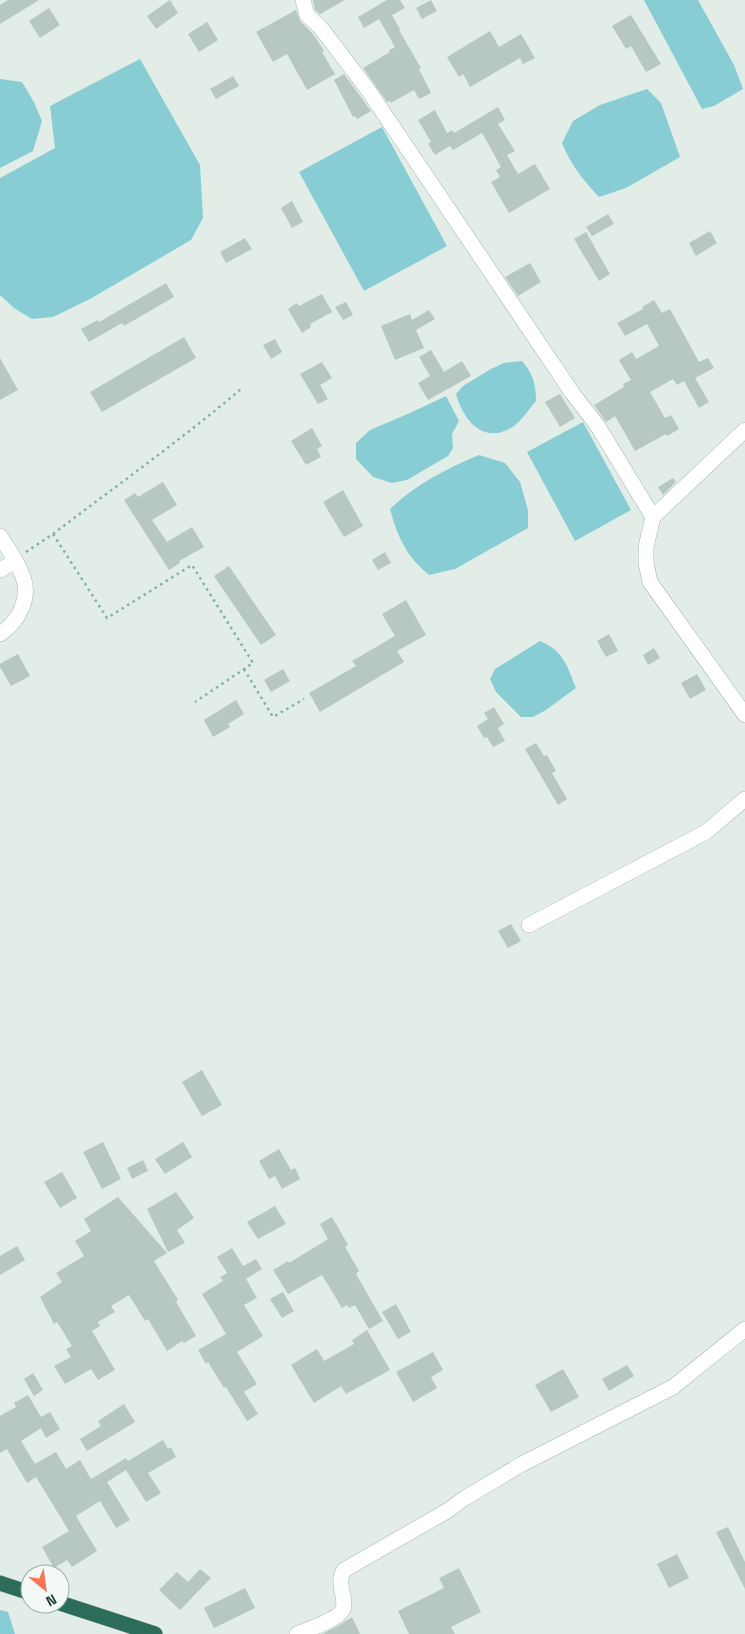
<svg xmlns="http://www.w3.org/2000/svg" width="745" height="1634" font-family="'Space Grotesk',sans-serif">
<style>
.water{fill:#88cdd4}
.building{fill:#b7c8c0}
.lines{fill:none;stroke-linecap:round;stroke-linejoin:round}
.minor-casing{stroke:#a4b5ae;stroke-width:16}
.highway-casing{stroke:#c1c9c6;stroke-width:16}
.path{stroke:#81b2a0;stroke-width:2.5;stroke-dasharray:2.5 4;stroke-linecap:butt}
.minor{stroke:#fff;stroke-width:15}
.highway{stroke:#2c6c5b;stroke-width:15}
</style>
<rect width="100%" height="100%" fill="#e2ede7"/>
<g class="water">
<polygon points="644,0 698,0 734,65 743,89 714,106 702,109"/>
<polygon points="140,59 200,165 203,218 191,240 90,299 53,317 32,319 14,308 0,295 0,178 55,148 50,106"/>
<polygon points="0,79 22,82 34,102 42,121 33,151 0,168"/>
<path d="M 647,89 L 661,103 L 680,157 L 626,188 L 599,197 C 583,180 571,165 562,143 L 573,121 L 600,105 Z"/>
<polygon points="382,127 447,246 364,291 299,172"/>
<path d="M 522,361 C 533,374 536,384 536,401 C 528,410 520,424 509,429 C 481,443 463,419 456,394 L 463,386 L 491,369 L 504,363 Z"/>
<polygon points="446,396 459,421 452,434 453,448 448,456 407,480 392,483 373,477 356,459 356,443 370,430 410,413"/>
<polygon points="583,422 631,510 575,541 527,452"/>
<path d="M 479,455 L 505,463 L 520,482 L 528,510 L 528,528 L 455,569 L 429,575 C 406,556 398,538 390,509 C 416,484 446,469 479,455 Z"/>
<path d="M 540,641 C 564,651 567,666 576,688 L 546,710 L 533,717 L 521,717 L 496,692 L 490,679 L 495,669 Z"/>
<polygon points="0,1610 8,1612 15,1634 0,1634"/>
</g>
<g class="building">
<polygon points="8,0 39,0 0,24 0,5"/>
<polygon points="170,0 178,13 156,29 147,16"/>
<polygon points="313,0 345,0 320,14 315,10"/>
<polygon points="387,0 400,0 405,8 392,15 400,29 399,30 421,68 419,69 431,93 419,99 414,90 391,103 390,101 387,102 363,68 390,52 389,50 395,47 379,19 364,28 358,17"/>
<polygon points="431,0 437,11 422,19 416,8"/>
<polygon points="49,8 60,25 40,38 29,21"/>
<polygon points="296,10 300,21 314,35 324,51 322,52 335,74 307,90 287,54 273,62 256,32"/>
<polygon points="631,15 661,64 646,72 631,46 626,49 612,26"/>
<polygon points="207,22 218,40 199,52 188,34"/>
<polygon points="490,31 499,47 521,34 535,58 523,64 520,58 470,87 463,74 459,77 447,57"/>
<polygon points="344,74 371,111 357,119 355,116 353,117 334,80"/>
<polygon points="233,76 239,86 216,99 210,89"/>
<polygon points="498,107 505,120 498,124 515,151 507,155 518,174 535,164 550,189 509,213 491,182 500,177 496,170 501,167 482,133 453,150 450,146 435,155 428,144 431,142 418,120 435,110 447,133 452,130 454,133"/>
<polygon points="292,201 303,222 292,228 281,208"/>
<polygon points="608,214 614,224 592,236 586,227"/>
<polygon points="710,231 717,243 696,256 689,243"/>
<polygon points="586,232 610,274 599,281 574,239"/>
<polygon points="245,238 252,249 226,263 220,252"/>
<polygon points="530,263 541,282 518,296 505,277"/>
<polygon points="166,283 174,297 124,326 122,323 89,342 81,329 98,320 99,322"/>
<polygon points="322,294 332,312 310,324 311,327 302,333 288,309 297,303 299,306"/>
<polygon points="654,300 662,313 670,309 699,362 708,358 714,368 695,378 709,402 699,408 684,381 677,385 673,379 650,392 665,418 671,415 679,429 667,436 666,434 635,451 615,416 606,422 594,405 624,387 623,384 631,380 619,360 632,352 636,359 659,346 647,324 625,336 617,323 643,309 642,307"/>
<polygon points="346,302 353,315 343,320 335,307"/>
<polygon points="429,310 435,319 416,330 424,348 395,360 381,326 410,314 412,320"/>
<polygon points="184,337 196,358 102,412 90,392"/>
<polygon points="275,339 282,352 271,359 263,345"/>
<polygon points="431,350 444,372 462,361 471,376 428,400 418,383 430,376 419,357"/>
<polygon points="0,358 18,390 0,400"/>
<polygon points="322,362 332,378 320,385 328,399 318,404 300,374"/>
<polygon points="560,394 575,418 560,427 545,402"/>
<polygon points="312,428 322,446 317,449 321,457 306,465 291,441"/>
<polygon points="673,478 676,482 663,495 658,487"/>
<polygon points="163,482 177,505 152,520 167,542 192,527 204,547 179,561 180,563 169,570 124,500 135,493 138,497"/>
<polygon points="343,490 363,526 344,537 323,502"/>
<polygon points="385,552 391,563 378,570 372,560"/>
<polygon points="229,566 276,635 261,645 214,576"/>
<polygon points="406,600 426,635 397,651 404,662 320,712 309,693 356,666 352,661 395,636 382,614"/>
<polygon points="609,634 618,651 606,657 597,641"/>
<polygon points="654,648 660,658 648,665 643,655"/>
<polygon points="18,654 30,676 11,686 0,667 0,664"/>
<polygon points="283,669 290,681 271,692 264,680"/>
<polygon points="697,674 706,690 690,699 681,683"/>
<polygon points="236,700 244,714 228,724 230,727 213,737 204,720"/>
<polygon points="494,707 504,724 498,728 505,741 493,747 487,737 484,738 477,726 488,719 484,713"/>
<polygon points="536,743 544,756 547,755 556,771 552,773 567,799 558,805 525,749"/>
<polygon points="511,924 521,941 508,948 498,931"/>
<polygon points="202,1070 222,1105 202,1116 182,1082"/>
<polygon points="103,1142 121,1179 102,1189 83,1152"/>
<polygon points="183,1142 192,1157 165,1174 155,1159"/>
<polygon points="279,1149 291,1170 295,1168 300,1179 282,1189 275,1176 269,1179 259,1161"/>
<polygon points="143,1160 148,1171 132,1179 127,1168"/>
<polygon points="62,1172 77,1198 60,1208 44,1182"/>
<polygon points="176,1192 194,1218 177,1230 185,1243 168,1252 147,1209"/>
<polygon points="118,1197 167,1253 154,1261 178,1300 176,1302 196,1336 184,1343 182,1341 167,1351 148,1319 145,1321 129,1295 111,1306 115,1312 98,1322 100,1326 92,1331 115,1370 98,1380 91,1369 65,1384 54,1366 71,1357 66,1349 72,1346 57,1322 54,1324 40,1297 62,1282 56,1273 84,1256 75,1241 91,1231 84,1219"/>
<polygon points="275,1206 286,1224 258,1239 247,1222"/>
<polygon points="332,1217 348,1245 345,1247 359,1271 356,1274 383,1321 369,1329 355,1305 349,1308 347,1305 342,1308 322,1275 288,1294 273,1270 288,1261 289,1263 328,1239 320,1224"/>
<polygon points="17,1246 25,1260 0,1275 0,1256"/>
<polygon points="232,1248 243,1266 256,1259 262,1269 246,1279 257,1298 244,1305 263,1336 237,1352 257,1384 244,1392 258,1414 247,1421 226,1387 224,1388 208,1362 206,1364 198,1350 226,1334 202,1294 223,1281 220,1277 227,1273 217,1257"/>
<polygon points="283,1292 294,1311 282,1318 270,1299"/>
<polygon points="396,1304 411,1332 398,1339 382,1312"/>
<polygon points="367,1330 390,1370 346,1394 341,1386 314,1403 291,1365 317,1349 324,1361 354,1344 352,1340"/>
<polygon points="433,1352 443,1370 431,1377 437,1388 413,1402 396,1372"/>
<polygon points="627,1365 634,1376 609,1391 602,1379"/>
<polygon points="563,1369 579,1397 551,1412 535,1385"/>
<polygon points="33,1373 43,1390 34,1396 24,1379"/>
<polygon points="28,1395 41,1417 50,1412 60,1429 46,1438 41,1428 21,1441 35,1464 56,1452 66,1469 80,1460 91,1479 126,1458 128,1461 163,1440 168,1449 171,1447 176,1457 148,1473 161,1493 146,1502 126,1470 107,1482 130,1520 116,1528 100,1501 76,1516 97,1551 72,1567 67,1560 54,1568 42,1547 69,1531 36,1477 27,1483 7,1449 0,1453 0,1416 16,1407 14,1403"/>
<polygon points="124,1404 135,1422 87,1451 80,1439 101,1426 98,1421"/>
<polygon points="728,1527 745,1562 745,1589 716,1532"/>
<polygon points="677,1554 689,1578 669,1588 657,1564"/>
<polygon points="459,1568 481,1612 451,1627 455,1634 409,1634 398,1611 444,1588 439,1578"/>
<polygon points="200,1569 211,1578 180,1610 159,1590 177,1572 188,1582"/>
<polygon points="245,1588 255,1608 214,1628 204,1608"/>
<polygon points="352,1617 360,1634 322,1634 338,1626"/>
</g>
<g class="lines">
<defs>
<g id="minor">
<polyline points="303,0 307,15 321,28 368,90 573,394 597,425 653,517"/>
<polyline points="745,430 653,517 646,547 646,563 650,582 745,715"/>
<path d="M 0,536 C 8,549 18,562 23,577 C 31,599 18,622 0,634"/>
<polyline points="0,570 15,561"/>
<polyline points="529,925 706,832 745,799"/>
<path d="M 297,1634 C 308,1629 335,1621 342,1611 C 345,1606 344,1602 343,1596 C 341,1586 339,1579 344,1570 L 447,1511 L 465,1498 L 522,1464 L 673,1387 L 745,1329"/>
</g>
<g id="highway">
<polyline points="0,1583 30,1593"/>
<polyline points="60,1603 155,1634"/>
</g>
</defs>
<use href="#minor" class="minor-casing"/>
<use href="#highway" class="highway-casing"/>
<g class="path">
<path d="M 53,534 C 116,486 181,440 241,389"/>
<polyline points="26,552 53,534 107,618 192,565 253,663 195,702"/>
<polyline points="244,669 273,717 304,699"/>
</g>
<use href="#minor" class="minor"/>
<use href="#highway" class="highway"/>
</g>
<g transform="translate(45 1589) rotate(151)"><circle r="24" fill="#f3f9f6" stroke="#9fafa9"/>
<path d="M0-4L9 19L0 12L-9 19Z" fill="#f87455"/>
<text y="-8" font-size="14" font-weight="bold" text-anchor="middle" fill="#213f35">N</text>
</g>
</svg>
